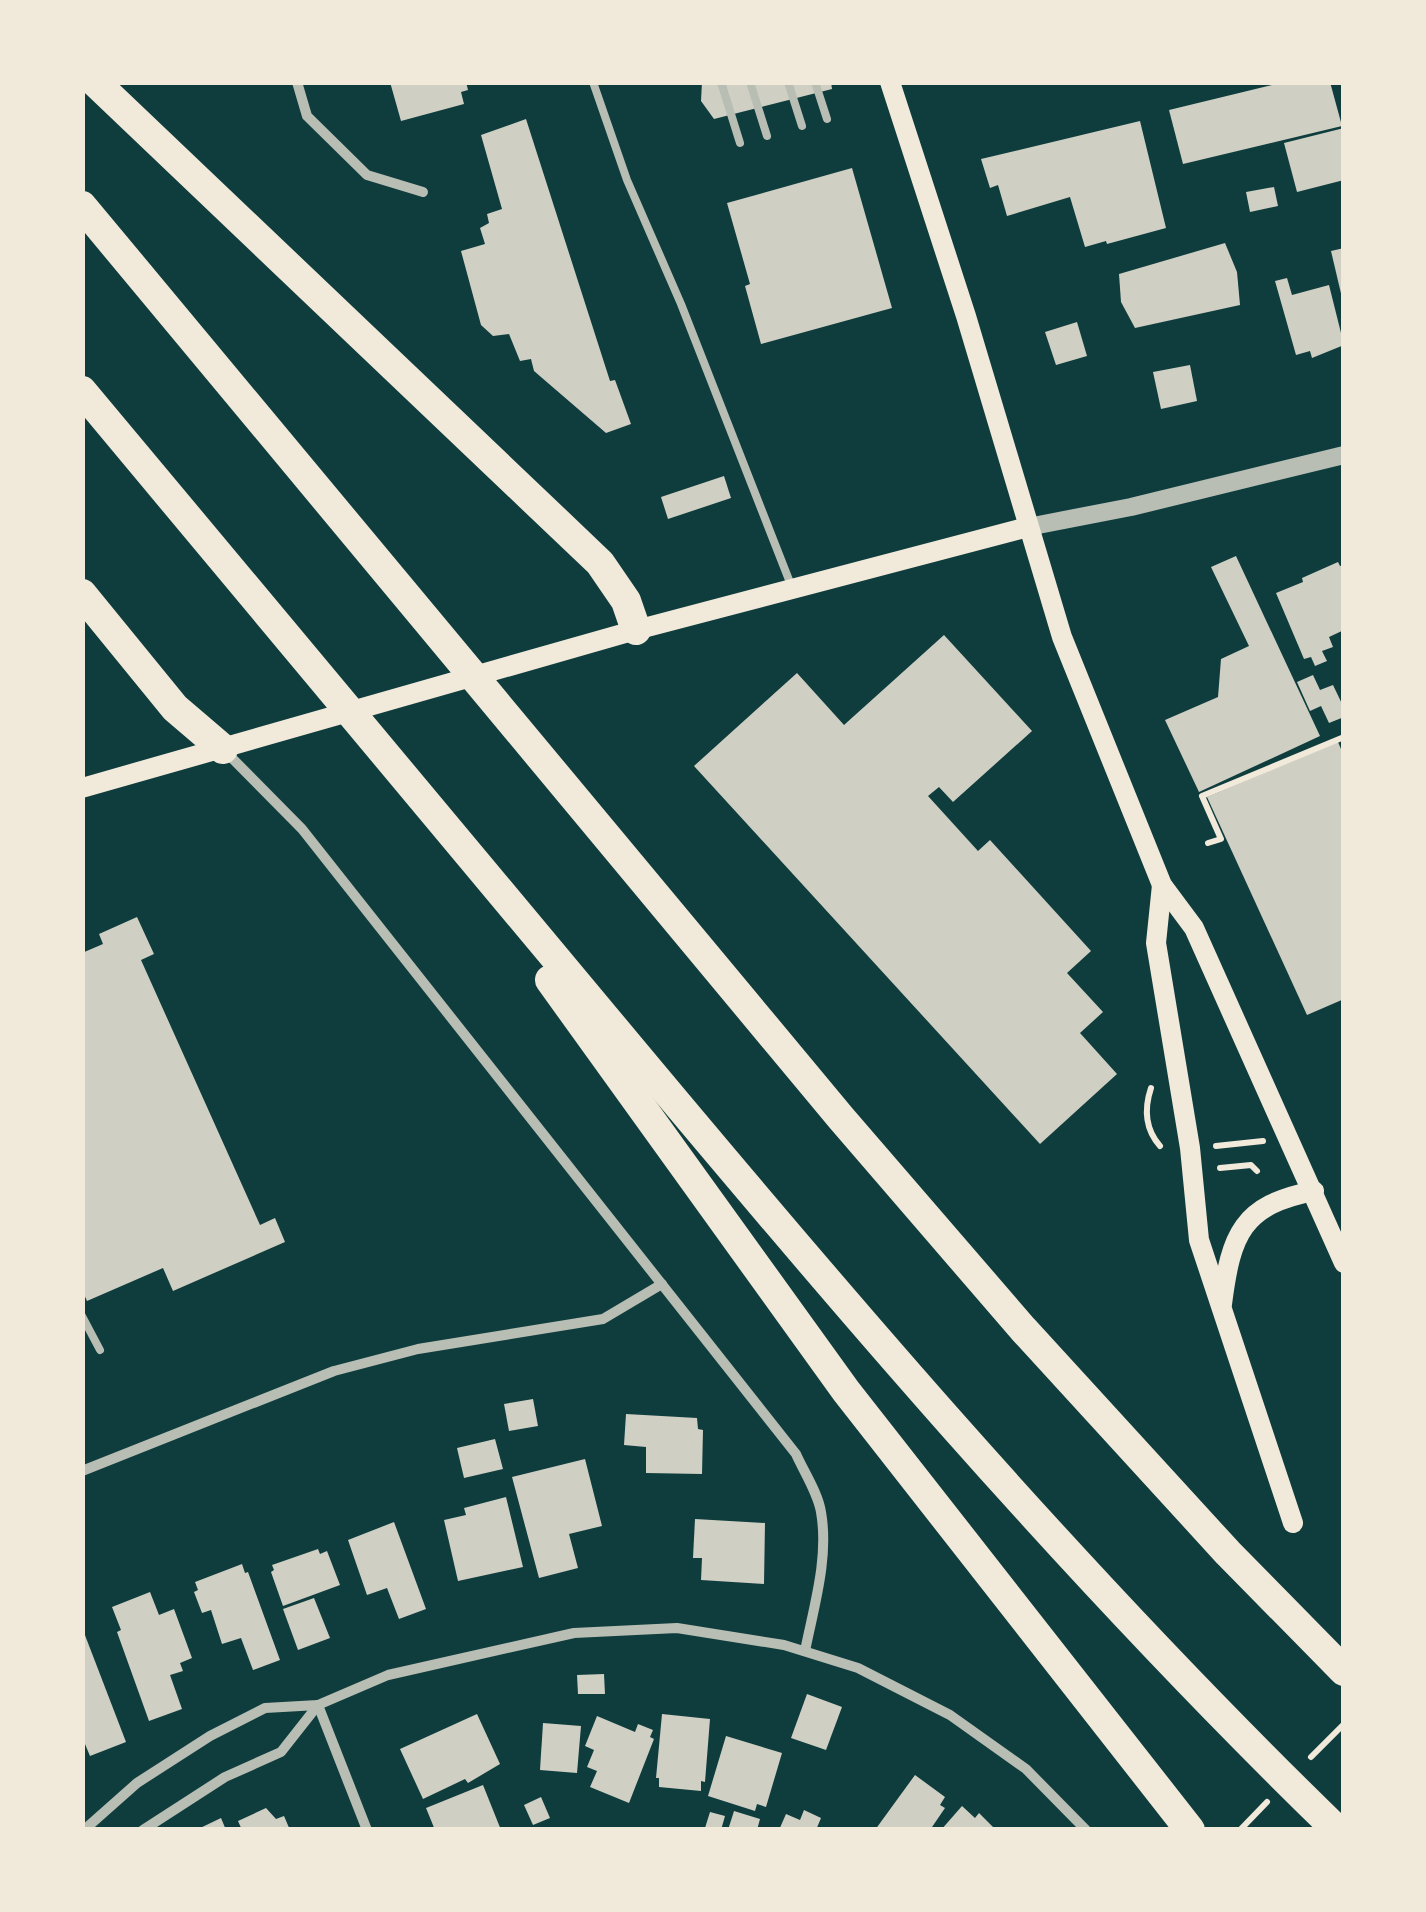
<svg xmlns="http://www.w3.org/2000/svg" width="1426" height="1912" font-family="'Exo 2',sans-serif">
<style>
.building{fill:#cfcfc3}
.lines{fill:none;stroke-linecap:round;stroke-linejoin:round}
.path{stroke:#f1e9da;stroke-width:6}
.service{stroke:#b8beb3;stroke-width:8}
.minor{stroke:#b8beb3;stroke-width:10}
.tertiary{stroke:#b8beb3;stroke-width:18}
.secondary{stroke:#f1e9da;stroke-width:20}
.motorway{stroke:#f1e9da;stroke-width:30}
</style>
<rect width="100%" height="100%" fill="#0f3d3e"/>
<g class="building">
<polygon points="390,82 466,82 468,90 461,92 464,104 401,121"/>
<polygon points="702,82 831,82 832,89 714,119 701,101"/>
<polygon points="1284,82 1330,82 1342,126 1183,164 1169,110"/>
<polygon points="526,119 610,381 615,380 631,424 606,433 534,371 531,359 520,361 509,334 493,336 481,325 461,251 485,244 480,228 489,223 487,214 502,209 481,135"/>
<polygon points="1140,121 1166,228 1107,244 1106,241 1085,247 1070,197 1007,216 998,185 990,188 981,159"/>
<polygon points="1344,128 1344,180 1297,192 1284,143"/>
<polygon points="852,168 892,308 761,344 745,286 750,284 727,203"/>
<polygon points="1274,187 1278,206 1250,212 1246,192"/>
<polygon points="1225,243 1237,272 1240,305 1135,328 1121,302 1119,274"/>
<polygon points="1344,248 1344,302 1343,302 1331,251"/>
<polygon points="1287,278 1292,295 1329,285 1344,345 1312,358 1310,351 1296,355 1275,281"/>
<polygon points="1077,322 1087,356 1056,365 1045,332"/>
<polygon points="1190,365 1197,401 1161,409 1153,372"/>
<polygon points="724,476 731,498 668,519 661,497"/>
<polygon points="1236,556 1320,736 1199,792 1165,720 1218,697 1221,659 1249,646 1211,567"/>
<polygon points="1338,562 1340,566 1344,565 1344,630 1329,637 1333,647 1322,651 1327,661 1315,666 1311,657 1304,659 1276,593 1303,582 1302,578"/>
<polygon points="944,635 1032,731 953,802 939,787 928,796 978,851 990,840 1091,951 1067,973 1103,1012 1080,1033 1117,1074 1040,1144 694,766 797,673 844,725"/>
<polygon points="1313,675 1320,690 1333,685 1344,708 1344,717 1329,723 1321,706 1310,711 1297,682"/>
<polygon points="1338,742 1344,756 1344,999 1307,1015 1207,797"/>
<polygon points="137,917 154,954 141,960 260,1225 275,1218 285,1242 173,1291 163,1268 87,1301 82,1290 82,953 103,944 99,934"/>
<polygon points="533,1399 538,1426 509,1431 504,1404"/>
<polygon points="626,1414 697,1418 698,1429 703,1430 702,1474 646,1473 646,1447 624,1445"/>
<polygon points="495,1439 503,1469 464,1478 457,1448"/>
<polygon points="585,1459 602,1526 569,1534 578,1568 539,1578 512,1477"/>
<polygon points="506,1497 523,1567 458,1581 444,1520 466,1515 464,1508"/>
<polygon points="695,1519 765,1523 764,1584 701,1580 702,1558 693,1558"/>
<polygon points="394,1522 426,1609 399,1619 387,1588 367,1595 348,1540"/>
<polygon points="318,1549 320,1554 327,1551 340,1585 283,1606 271,1572 274,1570 272,1565"/>
<polygon points="242,1564 245,1573 248,1572 280,1660 253,1670 241,1638 222,1644 211,1610 202,1613 194,1592 198,1590 195,1582"/>
<polygon points="150,1592 159,1615 174,1609 192,1658 180,1663 183,1671 170,1675 182,1709 149,1721 117,1632 121,1630 112,1607"/>
<polygon points="314,1598 330,1638 298,1650 283,1609"/>
<polygon points="83,1630 126,1742 90,1756 82,1737"/>
<polygon points="604,1674 605,1694 578,1694 577,1675"/>
<polygon points="807,1694 842,1707 826,1750 791,1738"/>
<polygon points="477,1714 500,1764 468,1783 465,1779 423,1799 400,1749"/>
<polygon points="662,1714 710,1719 705,1782 701,1781 701,1791 659,1787 659,1778 656,1778"/>
<polygon points="597,1716 635,1732 638,1724 653,1730 650,1737 654,1739 629,1803 590,1787 597,1771 587,1767 594,1750 585,1746"/>
<polygon points="543,1723 581,1726 577,1773 540,1770"/>
<polygon points="726,1736 782,1753 766,1807 757,1804 755,1811 708,1796"/>
<polygon points="915,1775 945,1797 940,1805 945,1808 930,1830 875,1830"/>
<polygon points="483,1785 501,1830 435,1830 426,1808"/>
<polygon points="541,1797 550,1818 533,1825 524,1805"/>
<polygon points="962,1806 975,1818 979,1813 996,1830 941,1830"/>
<polygon points="266,1808 276,1819 284,1816 290,1830 242,1830 238,1821"/>
<polygon points="804,1810 821,1818 816,1830 779,1830 786,1814 800,1820"/>
<polygon points="734,1811 760,1819 757,1830 728,1830"/>
<polygon points="710,1812 725,1816 721,1830 705,1828"/>
<polygon points="221,1818 226,1830 196,1830"/>
</g>
<g class="lines">
<g class="path">
<polyline points="1208,843 1221,839 1202,796 1344,737"/>
<path d="M 1151,1088 C 1144,1109 1145,1129 1160,1146"/>
<polyline points="1216,1146 1263,1141"/>
<polyline points="1220,1168 1251,1165 1257,1171"/>
<polyline points="1311,1757 1344,1724"/>
<polyline points="1240,1830 1267,1802"/>
</g>
<g class="service">
<polyline points="593,82 627,180 681,304 791,585"/>
<polyline points="721,82 740,143"/>
<polyline points="750,82 767,136"/>
<polyline points="788,82 802,126"/>
<polyline points="815,82 827,119"/>
<polyline points="82,1316 100,1350"/>
</g>
<g class="minor">
<polyline points="297,82 307,116 367,175 423,192"/>
<path d="M 224,750 L 302,829 L 796,1454 C 804,1472 818,1493 821,1512 C 829,1558 814,1606 805,1651"/>
<polyline points="82,1471 334,1371 418,1349 603,1319 662,1284"/>
<polyline points="318,1705 367,1830"/>
<polyline points="84,1830 137,1783 210,1736 265,1708 318,1705 388,1675 574,1633 677,1628 784,1645 858,1668 950,1715 1026,1769 1086,1830"/>
<polyline points="143,1830 225,1777 281,1752 318,1705"/>
</g>
<polyline class="tertiary" points="1028,527 1131,507 1344,455"/>
<g class="secondary">
<polyline points="890,82 966,316 1062,637 1162,885 1194,928 1344,1263"/>
<polyline points="82,788 636,630 1028,527"/>
<polyline points="1162,885 1156,943 1190,1148 1199,1240 1293,1523"/>
<path d="M 1222,1304 C 1231,1234 1242,1205 1314,1191"/>
</g>
<g class="motorway">
<polyline points="95,82 600,563 626,601 636,630"/>
<polyline points="82,206 841,1118 1023,1329 1228,1553 1344,1671"/>
<path d="M 82,391 C 253,594 423,798 593,1003 C 830,1288 1070,1571 1337,1830"/>
<polyline points="82,594 175,708 223,749"/>
<polyline points="550,980 846,1391 1190,1830"/>
</g>
</g>
<rect width="1426" height="1912" fill="none" stroke="#f1e9da" stroke-width="170"/>
</svg>
